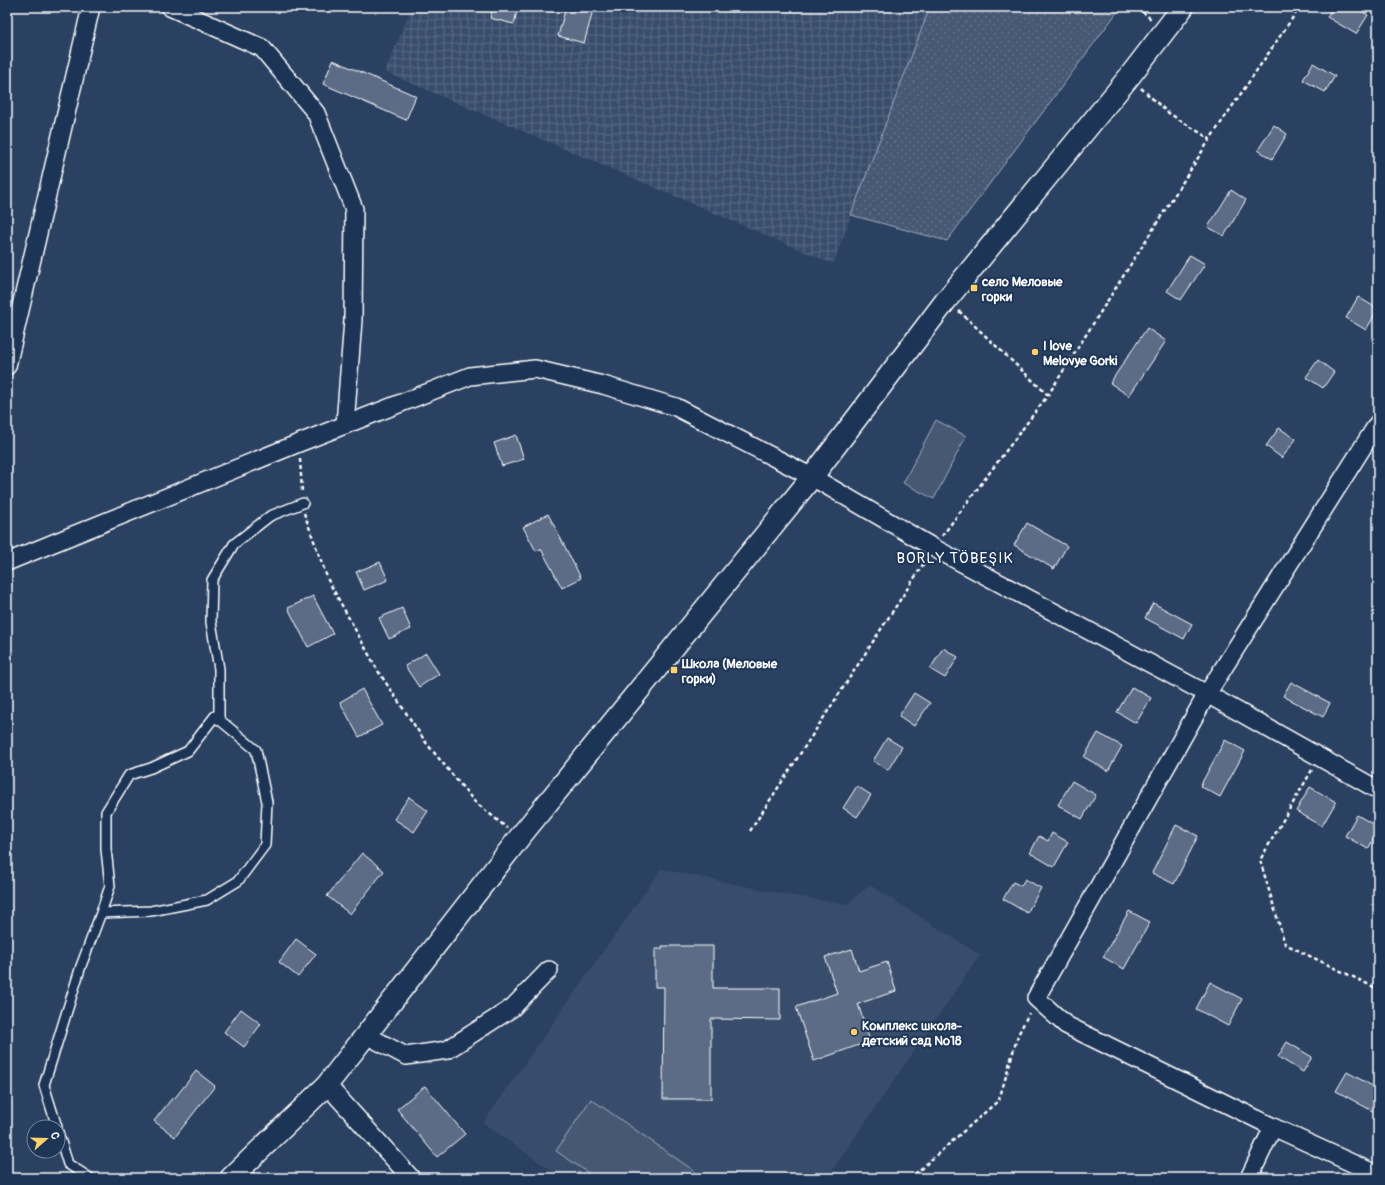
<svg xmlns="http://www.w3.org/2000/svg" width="1385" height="1185" font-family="Pangolin,sans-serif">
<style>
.built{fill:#394e6c}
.industrial{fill:url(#industrial-grid)}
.grass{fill:url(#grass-dots);stroke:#a2acba}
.park{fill:#465975;stroke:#a2acba}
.building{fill:#5b6c86;stroke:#fff}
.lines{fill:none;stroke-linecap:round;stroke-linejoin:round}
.service-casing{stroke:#fff;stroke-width:12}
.minor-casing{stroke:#fff;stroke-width:20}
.tertiary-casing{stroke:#fff;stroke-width:24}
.path{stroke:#fff;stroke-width:2.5;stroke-dasharray:4 3;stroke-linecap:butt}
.service{stroke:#1d3557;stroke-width:9}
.minor{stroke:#1d3557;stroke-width:17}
.tertiary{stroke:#1d3557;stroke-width:21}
.poi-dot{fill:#ffd166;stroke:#1d3557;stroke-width:1.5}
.labels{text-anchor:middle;stroke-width:4;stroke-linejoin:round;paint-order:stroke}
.poi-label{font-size:13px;font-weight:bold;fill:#fff;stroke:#1d3557;text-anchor:start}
.quarter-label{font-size:15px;letter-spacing:1px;fill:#fff;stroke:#1d3557}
</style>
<defs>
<pattern id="industrial-grid" width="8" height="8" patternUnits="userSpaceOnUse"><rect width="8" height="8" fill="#394e6c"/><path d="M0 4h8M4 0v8" fill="none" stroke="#576982"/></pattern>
<pattern id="grass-dots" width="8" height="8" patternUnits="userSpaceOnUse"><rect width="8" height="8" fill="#465975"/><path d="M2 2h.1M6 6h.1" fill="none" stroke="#62728a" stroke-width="1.8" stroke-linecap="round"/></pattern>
</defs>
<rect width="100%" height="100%" fill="#2a4161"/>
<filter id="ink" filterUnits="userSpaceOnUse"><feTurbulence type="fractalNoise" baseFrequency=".025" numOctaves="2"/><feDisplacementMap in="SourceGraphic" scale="8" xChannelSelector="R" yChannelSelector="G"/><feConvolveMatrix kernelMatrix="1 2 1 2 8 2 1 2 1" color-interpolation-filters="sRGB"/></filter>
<g filter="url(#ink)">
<polygon class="built" points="661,869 793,896 847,904 870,885 980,955 827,1178 562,1178 483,1123"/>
<polygon class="industrial" points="412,7 930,7 833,264 385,72"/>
<polygon class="grass" points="930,7 1121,7 947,241 851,215"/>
<g class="park">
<polygon points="936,420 966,436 934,499 903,483"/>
<polygon points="591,1099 700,1175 697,1178 596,1178 556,1151"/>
</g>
<g class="building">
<polygon points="493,7 518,7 514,24 490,18"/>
<polygon points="566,7 594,7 584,43 558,36"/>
<polygon points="1333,7 1355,7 1368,15 1356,34 1327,17"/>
<polygon points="333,60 416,96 406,120 323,84"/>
<polygon points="1313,63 1335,76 1325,92 1303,80"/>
<polygon points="1274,125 1287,134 1272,159 1258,150"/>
<polygon points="1231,190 1246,200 1224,236 1208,227"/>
<polygon points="1190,255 1205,264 1181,300 1167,291"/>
<polygon points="1358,297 1378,309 1366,330 1346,318"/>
<polygon points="1147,328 1166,341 1129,396 1110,383"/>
<polygon points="1318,360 1334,372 1323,388 1306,377"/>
<polygon points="1279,428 1296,439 1282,458 1266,446"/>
<polygon points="516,435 524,459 502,466 494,443"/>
<polygon points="548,514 581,578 562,588 541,549 536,551 523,527"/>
<polygon points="1027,523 1067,546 1054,569 1014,545"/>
<polygon points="380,562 388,580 364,590 356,572"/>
<polygon points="313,596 333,634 308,647 288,608"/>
<polygon points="1153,603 1192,624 1184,639 1145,618"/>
<polygon points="402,608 411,629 389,639 379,618"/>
<polygon points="943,648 958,657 945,678 930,669"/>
<polygon points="426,653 439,674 419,687 405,666"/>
<polygon points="1291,682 1330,703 1323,717 1283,696"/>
<polygon points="1132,687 1151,698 1136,723 1117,712"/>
<polygon points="362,689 382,725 359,737 340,702"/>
<polygon points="914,693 930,703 914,726 899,716"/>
<polygon points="1098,733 1122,746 1108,771 1084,757"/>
<polygon points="887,738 902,747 888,770 873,761"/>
<polygon points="1225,740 1245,751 1220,797 1200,786"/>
<polygon points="1072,781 1096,795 1082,819 1058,805"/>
<polygon points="857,786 871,795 857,817 843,808"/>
<polygon points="1310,787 1336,802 1322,826 1296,811"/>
<polygon points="409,797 428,811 414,832 394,819"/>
<polygon points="1357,815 1378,827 1378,831 1368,849 1345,836"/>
<polygon points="1176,825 1198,836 1174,884 1152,873"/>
<polygon points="1052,833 1068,842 1054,867 1030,853 1039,836 1048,841"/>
<polygon points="362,853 384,871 350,914 327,896"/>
<polygon points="1025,879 1041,888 1027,913 1003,899 1013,882 1021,886"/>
<polygon points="1129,911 1150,922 1124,969 1103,957"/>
<polygon points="296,939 316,954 298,977 279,962"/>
<polygon points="662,946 713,946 713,988 780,988 780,1020 711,1019 711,1099 663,1099 664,987 655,987 655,949 662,949"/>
<polygon points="852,949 859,971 887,962 896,991 858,1004 870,1041 814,1061 796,1007 837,993 825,957"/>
<polygon points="1210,982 1242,999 1228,1026 1196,1009"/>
<polygon points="241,1009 261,1024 244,1047 224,1032"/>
<polygon points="1287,1042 1312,1057 1303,1072 1278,1057"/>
<polygon points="196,1071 215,1086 175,1137 154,1121 173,1097 174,1099"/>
<polygon points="1347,1072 1378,1089 1378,1114 1336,1091"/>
<polygon points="425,1086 465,1134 437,1157 397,1109"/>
</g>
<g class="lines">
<defs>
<g id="service">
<polyline points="219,720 219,669 211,622 212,580 234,544 270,516 303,503"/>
<polyline points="57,1127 44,1085 81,966 101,913 110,886 106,849 106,812 129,775 151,768 188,751 215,716 256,750 267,802 265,845 238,881 207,900 151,911 101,913"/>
<polyline points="58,1132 68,1164 90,1178"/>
</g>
<g id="minor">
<polyline points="170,7 262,48 316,113 354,209 353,320 345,425"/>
<polyline points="7,366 91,7"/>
<polyline points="1378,423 1207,694 1036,998 1066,1025 1273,1127 1378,1175"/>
<polyline points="7,562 299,443 470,376 535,369 603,385 676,407 812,477 934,548 1207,694 1378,790"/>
<polyline points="366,1035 406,1056 447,1050 512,1008 549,970"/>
<polyline points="327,1085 411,1178"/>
<polyline points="1249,1178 1273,1127"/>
</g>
<polyline id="tertiary" points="231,1178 327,1085 519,838 812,477 947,299 1129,77 1183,7"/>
</defs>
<use href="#service" class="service-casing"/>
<use href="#minor" class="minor-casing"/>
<use href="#tertiary" class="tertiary-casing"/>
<g class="path">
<polyline points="1137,7 1152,20"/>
<polyline points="1141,88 1167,112 1210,139"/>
<polyline points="959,311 1048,395"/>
<polyline points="300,459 302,492"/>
<polyline points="304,513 328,580 378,671 427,744 474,801 507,828"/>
<polyline points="942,536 1048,395 1210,139 1300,7"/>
<polyline points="1312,770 1260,860 1285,944 1378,989"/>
<polyline points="750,831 926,560"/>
<polyline points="909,1178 915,1174 999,1100 1018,1035 1029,1013"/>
</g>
<use href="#service" class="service"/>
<use href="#minor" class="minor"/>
<use href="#tertiary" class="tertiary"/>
</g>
</g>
<g class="poi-dot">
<rect x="970" y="284" width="8" height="8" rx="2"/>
<circle cx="1035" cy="352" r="4"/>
<rect x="670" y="666" width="8" height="8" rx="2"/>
<circle cx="854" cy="1032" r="4"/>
</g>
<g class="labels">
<g class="poi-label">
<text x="982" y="286">село Меловые<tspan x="982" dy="15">горки</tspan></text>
<text x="1043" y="350">I love<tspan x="1043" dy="15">Melovye Gorki</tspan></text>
<text x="682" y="668">Школа (Меловые<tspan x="682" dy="15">горки)</tspan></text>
<text x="862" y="1030">Комплекс школа-<tspan x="862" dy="15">детский сад №18</tspan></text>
</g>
<g class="quarter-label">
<text x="955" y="563">BORLY TÖBEŞIK</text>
</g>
</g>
<rect width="1385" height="1185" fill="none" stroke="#1d3557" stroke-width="24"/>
<rect x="12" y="12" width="1361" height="1161" fill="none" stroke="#fff" stroke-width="1.5" filter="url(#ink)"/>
<g transform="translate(46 1139) rotate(70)"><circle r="19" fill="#1d3557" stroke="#77869a"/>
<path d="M0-3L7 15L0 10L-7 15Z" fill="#ffd166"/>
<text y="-6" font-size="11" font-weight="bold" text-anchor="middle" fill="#ffffff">С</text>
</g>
</svg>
